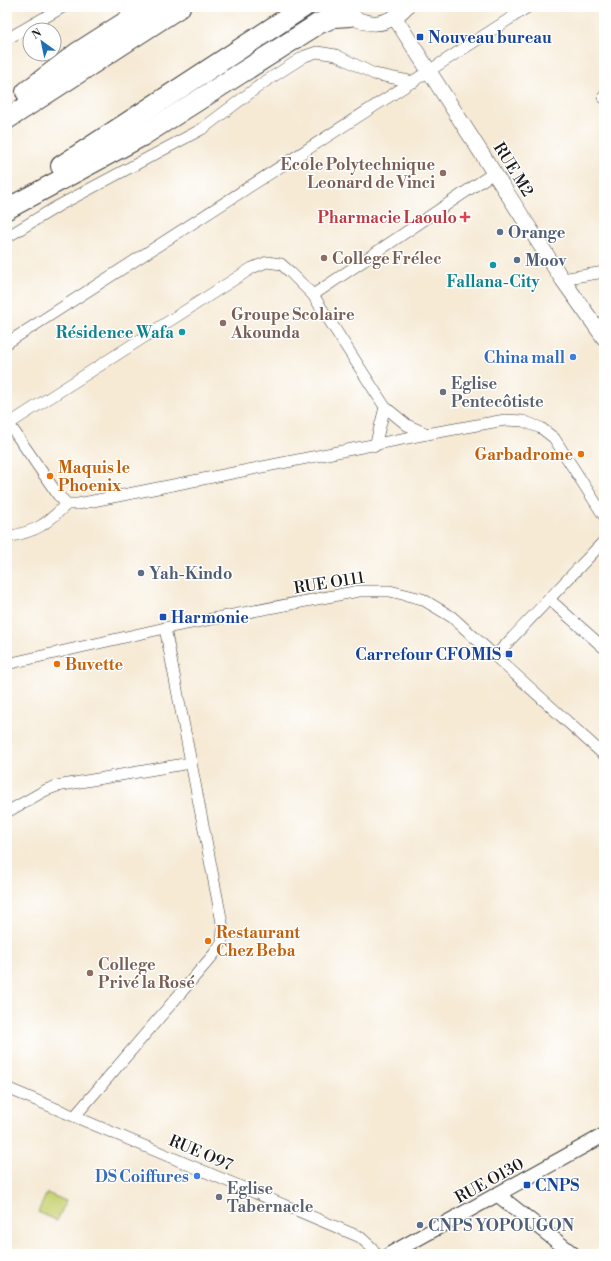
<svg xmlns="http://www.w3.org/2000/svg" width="611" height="1261" font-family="'Libre Bodoni',serif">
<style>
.green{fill:#c7d476;stroke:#727849}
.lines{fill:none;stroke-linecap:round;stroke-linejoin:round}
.minor-casing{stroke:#3d3b38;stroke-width:12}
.tertiary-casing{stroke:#3d3b38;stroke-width:16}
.secondary-casing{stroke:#3d3b38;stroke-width:16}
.motorway-casing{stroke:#3d3b38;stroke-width:22}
.minor{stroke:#fff;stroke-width:11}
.tertiary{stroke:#fff;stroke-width:14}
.secondary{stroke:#fff;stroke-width:15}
.motorway{stroke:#fff;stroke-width:20}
.transit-dot{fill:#1a4fb4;stroke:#fff;stroke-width:1.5}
.education-dot{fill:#8d6e63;stroke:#fff;stroke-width:1.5}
.health-dot{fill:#e0444e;stroke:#fff;stroke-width:1.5}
.service-dot{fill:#5c6f8a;stroke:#fff;stroke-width:1.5}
.culture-dot{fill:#0f9aa8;stroke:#fff;stroke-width:1.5}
.shop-dot{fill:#3f7fe0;stroke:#fff;stroke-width:1.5}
.worship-dot{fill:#6b7280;stroke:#fff;stroke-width:1.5}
.food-dot{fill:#e8710a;stroke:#fff;stroke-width:1.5}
.labels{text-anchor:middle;stroke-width:3;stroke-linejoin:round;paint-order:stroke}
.transit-label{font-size:16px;font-weight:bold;fill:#164399;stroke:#fff;text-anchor:start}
.education-label{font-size:16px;font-weight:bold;fill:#785e54;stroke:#fff;text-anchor:start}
.street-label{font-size:16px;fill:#1c1c1c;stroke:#fff}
.health-label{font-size:16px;font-weight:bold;fill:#be3a42;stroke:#fff;text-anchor:end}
.service-label{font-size:16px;font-weight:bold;fill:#4e5e75;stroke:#fff;text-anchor:start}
.culture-label{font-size:16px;font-weight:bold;fill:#0d838f;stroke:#fff}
.shop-label{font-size:16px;font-weight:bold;fill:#366cbe;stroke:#fff;text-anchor:end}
.worship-label{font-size:16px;font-weight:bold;fill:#5b616d;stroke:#fff;text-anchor:start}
.food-label{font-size:16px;font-weight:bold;fill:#c56008;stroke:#fff;text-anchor:start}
</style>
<rect width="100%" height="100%" fill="#fff"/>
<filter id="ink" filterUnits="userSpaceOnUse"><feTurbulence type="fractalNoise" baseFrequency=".025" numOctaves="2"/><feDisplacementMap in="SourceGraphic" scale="8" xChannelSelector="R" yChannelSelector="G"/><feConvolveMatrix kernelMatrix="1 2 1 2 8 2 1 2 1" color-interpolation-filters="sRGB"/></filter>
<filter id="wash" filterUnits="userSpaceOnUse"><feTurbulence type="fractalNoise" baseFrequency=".012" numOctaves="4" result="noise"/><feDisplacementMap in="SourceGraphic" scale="16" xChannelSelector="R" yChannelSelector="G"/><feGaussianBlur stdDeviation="0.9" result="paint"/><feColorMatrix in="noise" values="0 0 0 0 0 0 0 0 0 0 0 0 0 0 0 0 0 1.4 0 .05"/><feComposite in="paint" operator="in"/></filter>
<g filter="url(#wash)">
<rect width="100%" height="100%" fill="#f6ead5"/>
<polygon class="green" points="47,1193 66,1201 57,1221 38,1212"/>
</g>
<g filter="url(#ink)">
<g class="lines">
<defs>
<g id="minor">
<polyline points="7,39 63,7"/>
<polyline points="604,96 604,98"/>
<polyline points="7,237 58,206 202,129 263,83 305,56 317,52 336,55 374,74 414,82"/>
<polyline points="562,279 604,272"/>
<polyline points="313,295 495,172"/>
<polyline points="7,343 528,7"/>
<polyline points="9,424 58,495 67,504 78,504 427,434 505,420 523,421 541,428 554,438 604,516"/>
<polyline points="7,425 252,268 267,262 281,264 290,272 313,295 385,407 407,425 427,434"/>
<polyline points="375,446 385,407"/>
<path d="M 7,537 C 38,531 45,525 67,504"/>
<polyline points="550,600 604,648"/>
<polyline points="496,655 604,541"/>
<polyline points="7,664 165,628 359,591 390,591 422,599 452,617 604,755"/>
<polyline points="7,812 46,790 57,786 190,763"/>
<polyline points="7,1088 360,1237 372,1248 376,1254"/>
<polyline points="75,1116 214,954 222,942 223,928 165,628"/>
</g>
<g id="tertiary">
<polyline points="498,1195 573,1254"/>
<polyline points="390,1254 604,1135"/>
</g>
<g id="secondary">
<path d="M 342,10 C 364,27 386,29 406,7"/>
<polyline points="395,18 562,279 604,338"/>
</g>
<g id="motorway">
<polyline points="26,92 77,53 149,7"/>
<polyline points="7,119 180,7"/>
<polyline points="61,166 304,7"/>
<polyline points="7,209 142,136 318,24 334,17 350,16"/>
</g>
</defs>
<use href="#minor" class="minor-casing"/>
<use href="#tertiary" class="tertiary-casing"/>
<use href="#secondary" class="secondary-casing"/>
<use href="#motorway" class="motorway-casing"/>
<use href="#minor" class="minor"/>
<use href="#tertiary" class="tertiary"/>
<use href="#secondary" class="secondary"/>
<use href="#motorway" class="motorway"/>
</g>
</g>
<g class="transit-dot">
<rect x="416" y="33" width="8" height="8" rx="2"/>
<rect x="159" y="613" width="8" height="8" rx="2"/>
<rect x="505" y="650" width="8" height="8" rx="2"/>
<rect x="523" y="1181" width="8" height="8" rx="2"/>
</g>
<g class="education-dot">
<circle cx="443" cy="173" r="4"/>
<circle cx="324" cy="258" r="4"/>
<circle cx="223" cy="323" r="4"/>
<circle cx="90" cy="973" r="4"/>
</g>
<path class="health-dot" d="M463 211h4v4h4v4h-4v4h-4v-4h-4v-4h4z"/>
<g class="service-dot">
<circle cx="500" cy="232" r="4"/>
<circle cx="517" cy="260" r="4"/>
<circle cx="141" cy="573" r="4"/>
<circle cx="420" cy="1225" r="4"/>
</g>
<g class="culture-dot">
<circle cx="493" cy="265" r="4"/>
<circle cx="182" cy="332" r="4"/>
</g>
<g class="shop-dot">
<circle cx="573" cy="357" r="4"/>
<circle cx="197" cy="1176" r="4"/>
</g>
<g class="worship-dot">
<circle cx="443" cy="392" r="4"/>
<circle cx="219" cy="1197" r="4"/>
</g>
<g class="food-dot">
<circle cx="581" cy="454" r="4"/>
<circle cx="50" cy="476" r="4"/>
<circle cx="57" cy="664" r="4"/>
<circle cx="208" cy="941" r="4"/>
</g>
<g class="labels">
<g class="transit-label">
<text x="428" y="43">Nouveau bureau</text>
<text x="171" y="623">Harmonie</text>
<text x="501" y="660" text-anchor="end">Carrefour CFOMIS</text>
<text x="535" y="1191">CNPS</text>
</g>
<g class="education-label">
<text x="435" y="170" text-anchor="end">Ecole Polytechnique<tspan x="435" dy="18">Leonard de Vinci</tspan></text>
<text x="332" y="264">College Frélec</text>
<text x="231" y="320">Groupe Scolaire<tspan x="231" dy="18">Akounda</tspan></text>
<text x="98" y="970">College<tspan x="98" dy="18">Privé la Rosé</tspan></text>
</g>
<g class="street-label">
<text transform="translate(514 169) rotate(58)" y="6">RUE M2</text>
<text transform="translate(329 582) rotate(-9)" y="6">RUE O111</text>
<text transform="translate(201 1152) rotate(23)" y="6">RUE O97</text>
<text transform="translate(489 1180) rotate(-29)" y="6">RUE O130</text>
</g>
<g class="health-label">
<text x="457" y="223">Pharmacie Laoulo</text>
</g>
<g class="service-label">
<text x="508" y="238">Orange</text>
<text x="525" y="266">Moov</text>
<text x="149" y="579">Yah-Kindo</text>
<text x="428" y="1231">CNPS YOPOUGON</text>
</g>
<g class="culture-label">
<text x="493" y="287">Fallana-City</text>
<text x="174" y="338" text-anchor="end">Résidence Wafa</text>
</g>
<g class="shop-label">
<text x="565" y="363">China mall</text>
<text x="189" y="1182">DS Coiffures</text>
</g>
<g class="worship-label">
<text x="451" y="389">Eglise<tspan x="451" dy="18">Pentecôtiste</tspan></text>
<text x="227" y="1194">Eglise<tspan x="227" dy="18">Tabernacle</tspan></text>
</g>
<g class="food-label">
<text x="573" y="460" text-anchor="end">Garbadrome</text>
<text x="58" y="473">Maquis le<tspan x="58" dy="18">Phoenix</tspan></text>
<text x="65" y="670">Buvette</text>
<text x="216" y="938">Restaurant<tspan x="216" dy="18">Chez Beba</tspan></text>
</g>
</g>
<rect width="611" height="1261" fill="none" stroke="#fff" stroke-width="24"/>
<g transform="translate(42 42) rotate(327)"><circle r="19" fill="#ffffff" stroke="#a4a4a4"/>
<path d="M0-3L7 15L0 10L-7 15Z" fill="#1f6fb2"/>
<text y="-6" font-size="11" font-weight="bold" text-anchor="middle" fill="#1c1c1c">N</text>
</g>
</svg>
